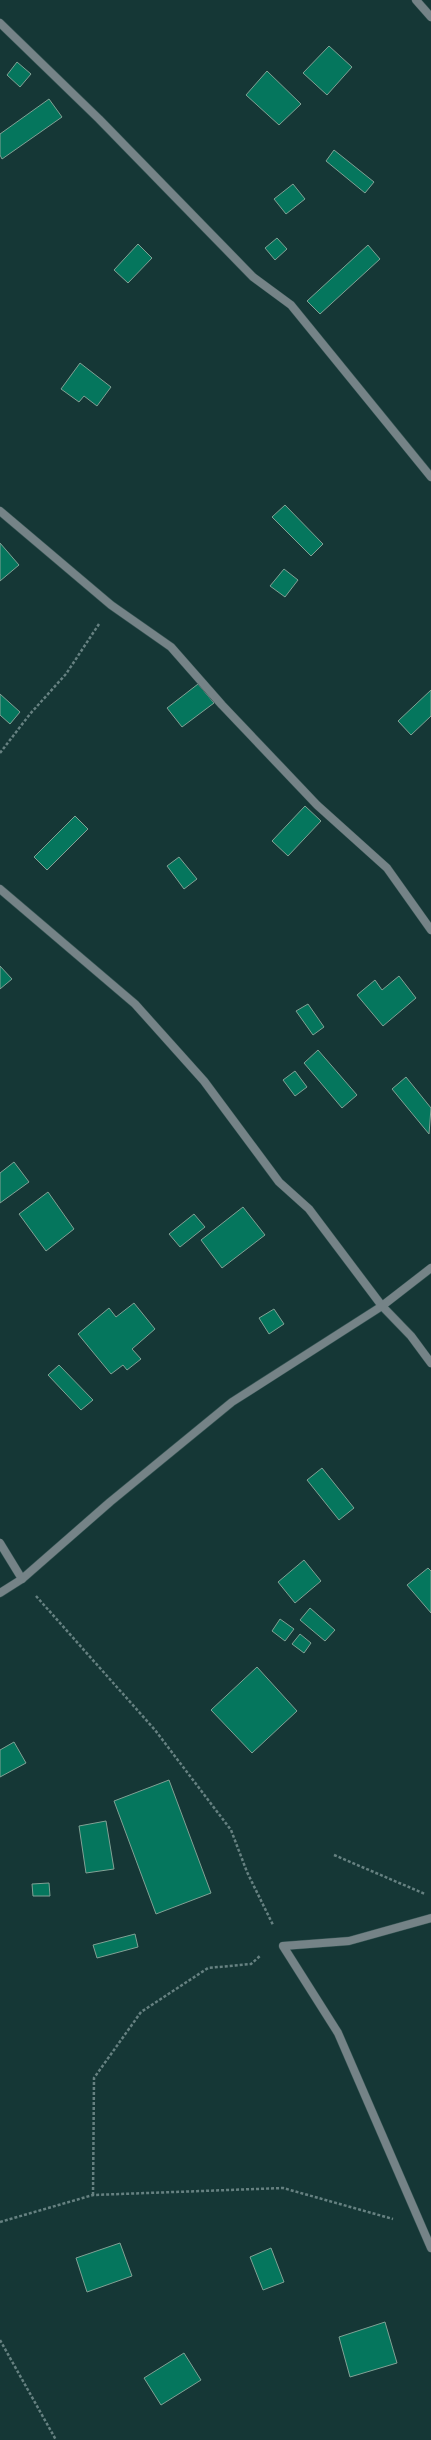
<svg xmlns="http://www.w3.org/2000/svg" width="431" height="2440" font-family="Jost,sans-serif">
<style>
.building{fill:#05765d;stroke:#81a195}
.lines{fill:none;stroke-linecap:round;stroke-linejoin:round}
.minor-casing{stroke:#355453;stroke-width:9}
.path{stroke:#668181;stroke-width:2.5;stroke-dasharray:3 2;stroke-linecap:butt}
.minor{stroke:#758387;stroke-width:8}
</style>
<rect width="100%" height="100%" fill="#153736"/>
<g class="building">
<polygon points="329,46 352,67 327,95 303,73"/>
<polygon points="17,62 31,74 20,87 7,75"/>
<polygon points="267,71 301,104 279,125 246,95"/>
<polygon points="49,99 62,117 2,159 0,155 0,134"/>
<polygon points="334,150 374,182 365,193 326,161"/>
<polygon points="293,184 305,199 286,214 274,199"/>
<polygon points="277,238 287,249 275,260 265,248"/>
<polygon points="138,244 152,258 128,283 114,270"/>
<polygon points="368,245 380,259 320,314 307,301"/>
<polygon points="80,363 111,387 97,406 84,396 79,402 61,389"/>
<polygon points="285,505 323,544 311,556 272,517"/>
<polygon points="0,543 19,565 0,581"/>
<polygon points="284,569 298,580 285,597 270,586"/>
<polygon points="198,684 214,703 182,727 167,708"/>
<polygon points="431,690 431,716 411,735 398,721"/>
<polygon points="0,694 20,712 10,724 0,715"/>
<polygon points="305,806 321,821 288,856 272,841"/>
<polygon points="75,816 88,829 47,870 34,857"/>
<polygon points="179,857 197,879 184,889 167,866"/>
<polygon points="0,966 12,979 0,989"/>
<polygon points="399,976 416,998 383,1026 357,995 375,980 382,990"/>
<polygon points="308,1004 324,1027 313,1035 296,1011"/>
<polygon points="318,1050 357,1095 342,1108 304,1063"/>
<polygon points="295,1071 307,1087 295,1096 283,1080"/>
<polygon points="406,1077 431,1108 429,1134 392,1089"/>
<polygon points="14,1162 29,1182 0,1203 0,1173"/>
<polygon points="48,1192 74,1229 46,1251 19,1214"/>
<polygon points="243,1207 265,1235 222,1268 201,1240"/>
<polygon points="194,1214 205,1227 180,1247 169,1234"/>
<polygon points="134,1303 155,1329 132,1349 141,1359 127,1370 123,1365 111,1374 78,1334 109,1308 116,1317"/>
<polygon points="274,1309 284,1324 269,1334 259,1318"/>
<polygon points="59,1365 93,1400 81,1410 48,1375"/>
<polygon points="322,1468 354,1508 339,1520 307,1480"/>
<polygon points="304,1560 321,1581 295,1603 278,1582"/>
<polygon points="428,1568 431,1571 431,1613 407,1585"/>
<polygon points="310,1608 335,1630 325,1641 300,1620"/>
<polygon points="280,1619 294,1629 285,1641 272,1631"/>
<polygon points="300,1634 311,1643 304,1653 292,1644"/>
<polygon points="257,1667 297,1711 252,1753 211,1710"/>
<polygon points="14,1742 26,1763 0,1777 0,1750"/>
<polygon points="169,1780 211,1893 156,1914 114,1801"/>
<polygon points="106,1821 114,1869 86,1873 79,1826"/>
<polygon points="49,1883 50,1896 33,1896 32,1884"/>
<polygon points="135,1934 138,1947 97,1958 93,1945"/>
<polygon points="120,2243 132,2276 87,2292 76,2258"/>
<polygon points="271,2248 284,2282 263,2290 250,2257"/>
<polygon points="385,2322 397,2363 350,2377 339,2337"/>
<polygon points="184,2353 201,2380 161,2405 144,2378"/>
</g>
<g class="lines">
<defs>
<g id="minor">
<polyline points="416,0 431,17"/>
<polyline points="0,23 99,119 253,277 291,305 431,477"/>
<polyline points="0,511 111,605 171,647 222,705 317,805 387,868 431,930"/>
<polyline points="0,889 135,1004 204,1081 279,1182 309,1209 382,1306 411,1336 431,1363"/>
<polyline points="0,1543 22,1579"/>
<polyline points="0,1593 22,1579 110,1502 232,1402 382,1306 431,1268"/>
<polyline points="431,1918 349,1941 283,1946 338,2033 431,2248"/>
</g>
</defs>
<use href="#minor" class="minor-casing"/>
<g class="path">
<polyline points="0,753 30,714 66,674 99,624"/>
<polyline points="36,1596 155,1730 231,1830 247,1872 273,1925"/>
<polyline points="334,1855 425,1894"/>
<polyline points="93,2195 94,2078 141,2012 208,1968 251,1964 261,1955"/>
<polyline points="0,2222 93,2195 283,2188 393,2219"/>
<polyline points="0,2340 56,2440"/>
</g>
<use href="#minor" class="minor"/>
</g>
</svg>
